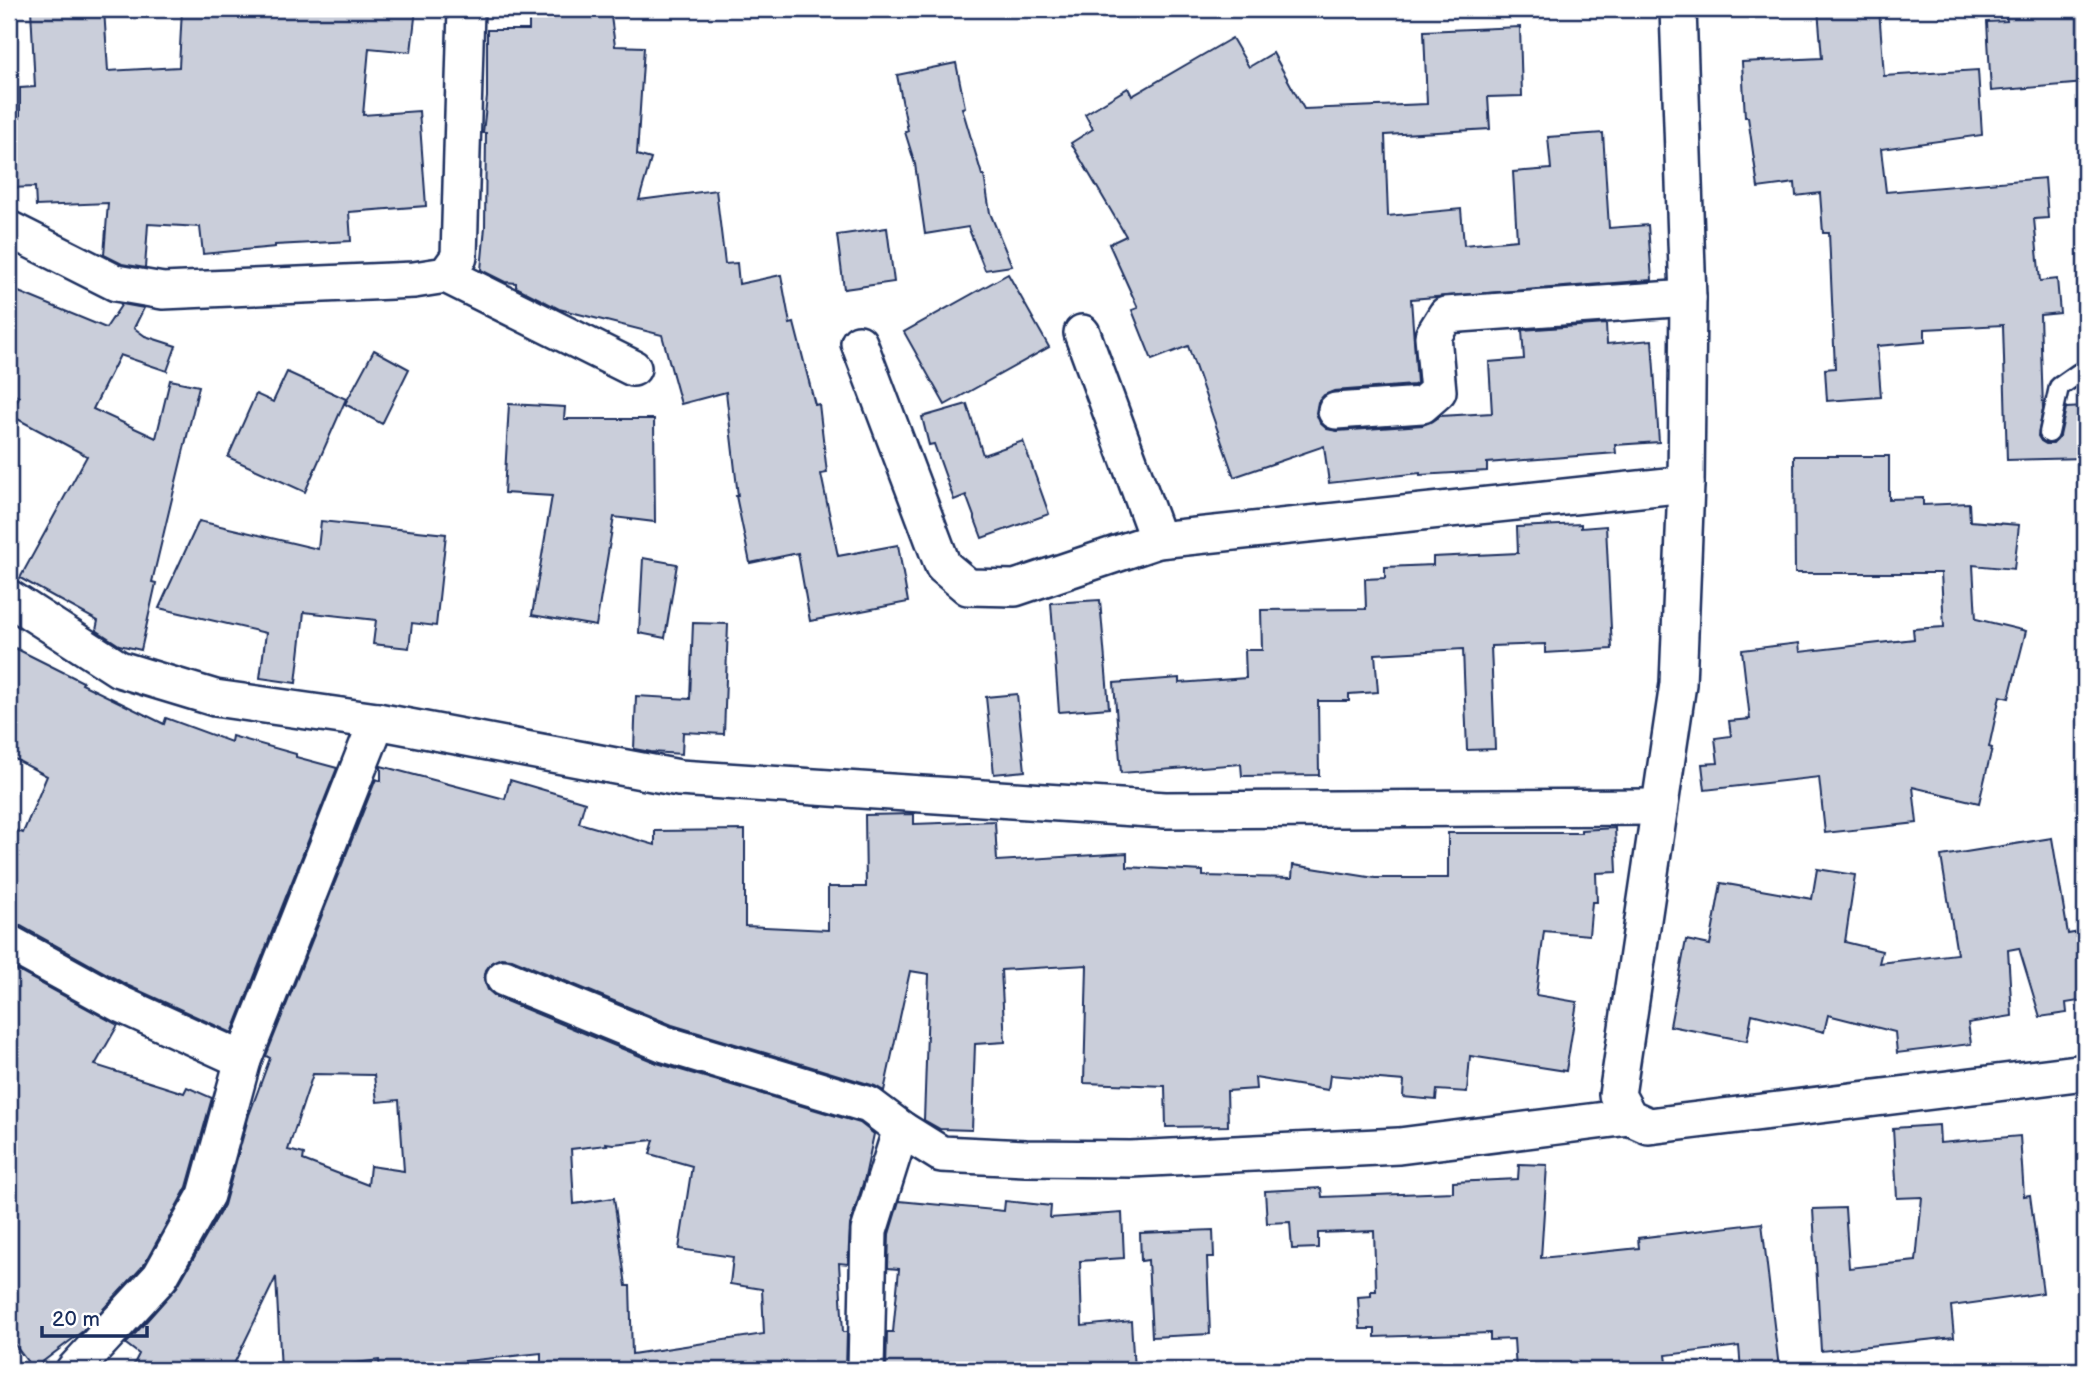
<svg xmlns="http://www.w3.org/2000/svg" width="2094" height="1379" font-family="'Balsamiq Sans',sans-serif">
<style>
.building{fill:#caceda;stroke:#1b2f5e;stroke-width:2;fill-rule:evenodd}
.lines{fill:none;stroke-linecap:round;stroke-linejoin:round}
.service-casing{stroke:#1b2f5e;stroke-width:23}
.minor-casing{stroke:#1b2f5e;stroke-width:40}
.service{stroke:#fff;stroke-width:18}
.minor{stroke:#fff;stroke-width:35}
</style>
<rect width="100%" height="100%" fill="#fff"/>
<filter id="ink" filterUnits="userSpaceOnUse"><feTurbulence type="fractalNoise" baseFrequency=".0143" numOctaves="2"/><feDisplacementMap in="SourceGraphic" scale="14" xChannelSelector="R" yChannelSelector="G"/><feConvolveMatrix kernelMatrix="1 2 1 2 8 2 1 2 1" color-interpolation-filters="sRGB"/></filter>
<g filter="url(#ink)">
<g class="building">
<polygon points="31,9 104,9 108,71 179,67 182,9 416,9 411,52 369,48 363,115 419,111 426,206 349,212 351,241 275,245 275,247 203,254 200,227 148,224 145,268 122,264 104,255 108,203 36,206 35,187 9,188 9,118 20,118 20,88 35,87"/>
<polygon points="571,9 610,9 615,46 644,47 637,155 651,159 639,200 716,190 725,264 737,263 739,284 781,275 790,324 794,323 815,405 819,404 827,473 821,474 838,556 898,545 908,602 810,621 798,553 750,563 736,496 738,496 726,392 681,404 662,335 559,309 516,287 516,283 505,282 481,270 485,227 486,133 483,133 487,97 487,30 529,30 529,15 572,15"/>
<polygon points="1818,9 1879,9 1884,76 1978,70 1982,135 1881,149 1886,192 2045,178 2048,218 2034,219 2040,281 2057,279 2060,313 2040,315 2043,409 2038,436 2041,441 2046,444 2053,444 2060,436 2066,408 2085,407 2085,458 2007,460 2003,325 1925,329 1925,342 1877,346 1881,397 1827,401 1825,369 1835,368 1829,233 1823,233 1820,193 1796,196 1795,183 1758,188 1748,117 1745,117 1742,62 1822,58"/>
<polygon points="2005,9 2085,9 2085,83 1991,91 1987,22 2007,21"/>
<polygon points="1520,27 1522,96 1488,97 1490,129 1385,135 1388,216 1461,209 1464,245 1517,240 1513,172 1551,169 1548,137 1603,133 1609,228 1648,225 1652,280 1411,299 1417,383 1414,385 1334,391 1324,395 1318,402 1316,413 1320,423 1327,429 1337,431 1423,425 1440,416 1492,413 1489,362 1524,359 1522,330 1606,324 1607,344 1652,340 1659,442 1615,445 1616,453 1487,463 1487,471 1420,475 1420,473 1329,483 1324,446 1234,477 1188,346 1152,360 1132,310 1138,308 1109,244 1126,236 1071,143 1093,129 1085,114 1128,88 1132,96 1232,38 1249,67 1273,53 1304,109 1427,104 1424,31"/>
<polygon points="956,63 965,107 962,108 982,175 984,175 990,213 1012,266 985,270 968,227 925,234 915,164 905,132 908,131 897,75"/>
<polygon points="887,228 894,282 844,289 837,235"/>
<polygon points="1008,274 1049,347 945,405 904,332"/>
<polygon points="9,288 106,328 122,304 144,308 134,328 145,336 176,346 167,371 120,355 93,409 156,438 170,380 199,386 152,582 156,583 141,650 119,645 96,630 98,621 20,578 87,456 10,415 19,397 9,392"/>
<polygon points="374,350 409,369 382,424 345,404"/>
<polygon points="287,372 346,399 305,492 228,457 256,394 273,402"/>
<polygon points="509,404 565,407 564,419 654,419 655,522 614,517 596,626 532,615 552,496 504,493"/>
<polygon points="967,404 983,455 1023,441 1049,514 982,538 966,495 954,500 934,444 929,445 922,417"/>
<polygon points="1794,456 1889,456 1889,499 1923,498 1923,505 1969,503 1970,521 2019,525 2014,569 1973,565 1976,619 2026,631 2009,698 2000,696 1989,747 1992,748 1979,803 1913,787 1917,823 1825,833 1819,777 1705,790 1702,764 1718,763 1715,738 1731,736 1729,721 1750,719 1742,650 1799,643 1800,652 1914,639 1913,629 1944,627 1941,573 1795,573"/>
<polygon points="199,521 318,549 321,521 446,534 436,626 412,623 409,648 373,644 376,620 304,612 296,683 260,678 266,633 159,608"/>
<polygon points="1581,524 1581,528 1606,526 1612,649 1545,653 1545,644 1491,646 1495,749 1467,750 1463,649 1375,654 1378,692 1349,694 1349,701 1318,701 1319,775 1242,776 1241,764 1121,773 1114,683 1179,678 1179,683 1246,678 1245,650 1262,650 1261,610 1366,609 1365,579 1385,578 1385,567 1433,565 1433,557 1518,553 1517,527"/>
<polygon points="643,558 677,564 665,638 639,633"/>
<polygon points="1100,600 1109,708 1059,712 1051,603"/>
<polygon points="693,623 728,624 724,734 683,732 682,754 651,752 634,749 636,696 690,699"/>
<polygon points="9,645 83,682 82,684 164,724 166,718 231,742 232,736 296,754 296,757 337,768 232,1033 129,986 19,925 9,923 9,828 23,833 47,776 9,756"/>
<polygon points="1017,694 1025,771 994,774 986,697"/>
<path d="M 381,766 L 505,799 L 510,780 L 585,802 L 579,823 L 655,845 L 655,831 L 745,830 L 745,926 L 828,930 L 828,887 L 866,887 L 865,815 L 914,814 L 914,824 L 995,821 L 997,861 L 1127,853 L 1127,867 L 1203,871 L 1203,876 L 1292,878 L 1293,865 L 1375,878 L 1448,878 L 1448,833 L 1581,833 L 1581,830 L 1615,828 L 1617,872 L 1596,873 L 1597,902 L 1592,902 L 1589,935 L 1544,931 L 1536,995 L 1577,1002 L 1566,1071 L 1470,1056 L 1467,1092 L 1437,1090 L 1436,1100 L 1403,1097 L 1404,1081 L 1330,1075 L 1328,1090 L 1255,1078 L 1256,1089 L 1227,1091 L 1228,1126 L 1166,1127 L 1165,1086 L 1084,1083 L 1087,965 L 1001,970 L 1005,1042 L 975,1044 L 972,1130 L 940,1129 L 924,1120 L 929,974 L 910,971 L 884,1091 L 875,1086 L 672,1025 L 512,959 L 501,958 L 492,962 L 486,970 L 484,980 L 488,990 L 496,997 L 657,1063 L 860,1123 L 874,1134 L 865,1177 L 850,1225 L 848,1264 L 839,1263 L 843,1332 L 847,1332 L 846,1370 L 624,1370 L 541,1368 L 541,1353 L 438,1364 L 438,1370 L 380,1370 L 379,1360 L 323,1367 L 323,1370 L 281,1370 L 276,1277 L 231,1370 L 131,1370 L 139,1354 L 126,1344 L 177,1287 L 224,1205 L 249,1115 L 270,1058 L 266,1056 L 376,779 L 381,781 ZM 313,1074 L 374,1075 L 377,1102 L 399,1100 L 404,1171 L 370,1166 L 368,1185 L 303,1160 L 304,1154 L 288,1150 ZM 654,1140 L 650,1154 L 692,1166 L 679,1249 L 733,1257 L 730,1284 L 762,1289 L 764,1334 L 632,1354 L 630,1286 L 626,1286 L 614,1198 L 574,1204 L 571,1149 L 607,1145 L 606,1143 L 613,1144 Z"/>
<polygon points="2052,838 2068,934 2085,931 2085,1000 2066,1003 2067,1013 2040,1017 2019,948 2008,950 2012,1016 1968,1023 1971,1044 1897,1053 1895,1032 1828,1015 1824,1032 1752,1014 1747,1041 1670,1026 1686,940 1710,945 1721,883 1812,899 1817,869 1855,875 1845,942 1882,951 1879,963 1957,954 1941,856"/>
<polygon points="9,966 118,1025 95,1065 184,1093 187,1087 212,1098 187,1187 144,1265 83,1331 33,1369 9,1337"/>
<polygon points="1939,1125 1940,1143 2020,1136 2024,1196 2030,1195 2043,1293 1951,1306 1954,1337 1821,1351 1813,1209 1845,1208 1849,1268 1916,1261 1922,1197 1897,1198 1893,1128"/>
<polygon points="1519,1164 1547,1165 1541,1258 1639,1248 1638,1238 1762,1223 1779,1368 1741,1370 1739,1346 1666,1355 1668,1370 1516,1370 1514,1339 1490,1340 1490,1333 1375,1337 1375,1329 1360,1329 1358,1297 1371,1296 1371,1291 1376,1291 1374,1231 1318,1233 1318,1248 1292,1249 1290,1222 1267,1223 1265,1191 1321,1188 1322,1197 1453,1192 1453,1182 1518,1179"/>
<polygon points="899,1201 1004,1211 1005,1201 1051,1206 1050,1218 1122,1213 1124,1258 1080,1261 1082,1326 1131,1321 1134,1370 886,1370 887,1332 893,1332 899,1269 888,1268 889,1234"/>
<polygon points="1213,1230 1214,1257 1207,1257 1210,1334 1152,1337 1148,1260 1141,1261 1140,1233"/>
</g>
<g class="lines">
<defs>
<polyline id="service" points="2049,433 2059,387 2079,373 2085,372"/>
<g id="minor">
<polyline points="1678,9 1688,298 1686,484 1678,684 1617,1095 1629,1117 1649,1126 2085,1072"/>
<polyline points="9,229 116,283 163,291 414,280 446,275 459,257 466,9"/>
<polyline points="446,275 633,368"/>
<polyline points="1082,333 1158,540"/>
<polyline points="859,343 943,566 968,587 1015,588 1158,540 1686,484"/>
<polyline points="1336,411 1422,405 1438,391 1433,336 1446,315 1688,298"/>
<polyline points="9,598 119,669 215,698 377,721 679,778 1165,810 1659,807"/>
<polyline points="9,943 120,1004 243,1060"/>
<polyline points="504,978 665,1044 869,1105 901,1129 941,1154 1026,1158 1131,1159 1399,1146 1629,1117"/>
<polyline points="74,1370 160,1277 206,1195 243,1060 377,721"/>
<polyline points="866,1370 869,1231 901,1129"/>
</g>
</defs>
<use href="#service" class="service-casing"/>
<use href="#minor" class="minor-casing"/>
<use href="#service" class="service"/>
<use href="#minor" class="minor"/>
</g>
</g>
<rect width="2094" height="1379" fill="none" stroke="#fff" stroke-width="35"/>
<rect x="18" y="18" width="2059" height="1344" fill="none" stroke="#1b2f5e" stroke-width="2.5" filter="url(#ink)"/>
<path d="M42 1326v10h105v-10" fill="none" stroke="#1b2f5e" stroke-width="3.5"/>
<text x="52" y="1326" font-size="21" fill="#1b2f5e" stroke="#ffffff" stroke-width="5" paint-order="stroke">20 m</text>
</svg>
